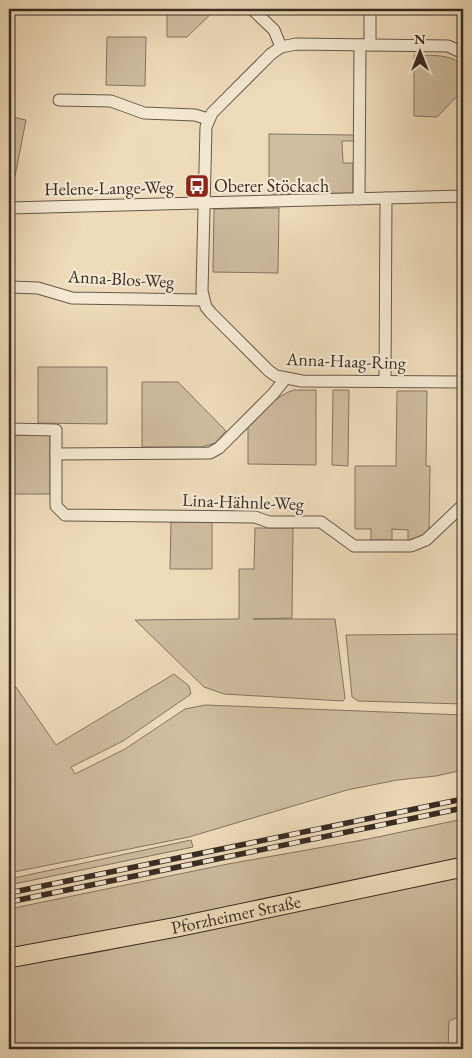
<svg xmlns="http://www.w3.org/2000/svg" width="472" height="1058" font-family="'EB Garamond',serif">
<style>
.green{fill:#cfbda0;stroke:#847462}
.lines{fill:none;stroke-linecap:round;stroke-linejoin:round}
.street-casing{stroke:#665749;stroke-width:13}
.primary-casing{stroke:#382b23;stroke-width:21}
.street{stroke:#f4e8d2;stroke-width:11}
.primary{stroke:#eedbba;stroke-width:19}
.rail-casing{stroke:#382b23;stroke-width:5.5}
.rail{stroke:#f4e8d2;stroke-width:4;stroke-dasharray:11;stroke-linecap:butt}
.labels{text-anchor:middle;stroke-width:4.5;stroke-linejoin:round;paint-order:stroke}
.poi-label{font-size:18px;fill:#382b23;stroke:#f4e8d2;text-anchor:start}
.street-label{font-size:18px;fill:#382b23;stroke:#f4e8d2}
</style>
<rect width="100%" height="100%" fill="#eedbba"/>
<filter id="stains"><feTurbulence type="fractalNoise" baseFrequency=".004" numOctaves="4"/><feColorMatrix values="0 0 0 0 .2 0 0 0 0 .09 0 0 0 0 .02 0 0 0 .5 -.17"/></filter>
<radialGradient id="worn" r=".72"><stop offset=".6" stop-color="#630" stop-opacity="0"/><stop offset="1" stop-color="#630" stop-opacity=".3"/></radialGradient>
<g class="green">
<polygon points="167,9 216,9 187,37 167,37"/>
<polygon points="107,37 146,37 145,86 106,85"/>
<path d="M 414,55 C 431,56 451,53 463,66 L 463,90 L 437,117 L 414,116 Z"/>
<polygon points="9,116 26,120 15,176 9,175"/>
<polygon points="269,134 354,135 354,141 342,141 343,163 353,163 353,193 269,194"/>
<polygon points="279,208 278,273 213,272 214,209"/>
<polygon points="38,367 107,367 107,424 38,423"/>
<polygon points="142,382 178,382 226,431 215,443 202,447 142,447"/>
<path d="M 294,390 L 316,390 L 316,465 L 248,464 L 248,427 C 261,414 276,395 294,390 Z"/>
<polygon points="333,390 349,390 348,466 332,465"/>
<polygon points="397,391 427,391 426,466 430,466 429,530 421,537 408,540 408,530 392,529 392,540 371,540 371,529 355,529 355,466 396,466"/>
<rect x="9" y="435" width="41" height="59"/>
<polygon points="171,522 212,522 212,569 170,569"/>
<polygon points="255,528 293,528 292,618 253,619 335,619 345,698 343,701 224,694 204,687 135,620 239,619 239,569 254,569"/>
<polygon points="463,634 463,704 358,701 352,697 346,635"/>
<polygon points="174,674 189,686 191,694 123,741 71,767 75,774 125,749 185,709 205,705 463,715 463,770 436,776 397,780 347,790 189,837 9,873 9,692 16,687 56,745"/>
<polygon points="463,819 463,859 92,935 9,949 9,909 228,864 368,839"/>
<polygon points="191,840 193,847 9,885 9,879"/>
<polygon points="463,876 463,1015 449,1021 448,1049 9,1049 9,967 99,952"/>
</g>
<g class="lines">
<defs>
<g id="street">
<polyline points="252,9 274,30 281,47"/>
<polyline points="370,9 370,45"/>
<polyline points="463,53 448,46 296,44 281,47 271,54 212,113 206,127 202,291 206,307 211,313 269,371 276,376 302,381 463,382"/>
<polyline points="59,100 111,101 144,113 195,115 208,119"/>
<polyline points="359,199 360,45"/>
<polyline points="9,208 463,196"/>
<polyline points="9,287 38,288 72,298 203,300"/>
<polyline points="285,379 273,394 219,448 210,453 56,454 56,506 65,515 255,517 269,522 321,522 354,546 411,546 426,540 463,505"/>
<polyline points="385,381 386,198"/>
<polyline points="9,429 56,430 56,454"/>
</g>
<g id="primary">
<path id="s1" d="M 9,958 L 177,927 L 463,867"/>
</g>
</defs>
<use href="#street" class="street-casing"/>
<use href="#primary" class="primary-casing"/>
<use href="#street" class="street"/>
<use href="#primary" class="primary"/>
<defs>
<g id="rail">
<polyline points="9,893 463,799"/>
<polyline points="9,902 463,808"/>
</g>
</defs>
<use href="#rail" class="rail-casing"/>
<use href="#rail" class="rail"/>
</g>
<defs>
<symbol id="bus-square" viewBox="-11 -11 22 22"><rect x="-9" y="-9" width="18" height="18" rx="4" fill="#8f2418" stroke="#f4e8d2"/><path d="M-5-6H5V4H4V6H2V4H-2V6H-4V4H-5ZM-3.5-4V0h7V-4ZM-3.5 1.2v1.5H-2V1.2ZM2 1.2v1.5H3.5V1.2Z" fill="#fff"/></symbol>
</defs>
<g fill-rule="evenodd">
<use href="#bus-square" x="183" y="172" width="28" height="28"/>
</g>
<g class="labels">
<g class="poi-label">
<text x="214" y="192">Oberer Stöckach</text>
</g>
<g class="street-label">
<text transform="translate(109 188) rotate(-1)" y="6">Helene-Lange-Weg</text>
<text transform="translate(121 279) rotate(3)" y="6">Anna-Blos-Weg</text>
<text transform="translate(346 361) rotate(2)" y="6">Anna-Haag-Ring</text>
<text transform="translate(243 502) rotate(2)" y="6">Lina-Hähnle-Weg</text>
<text dy="6" stroke="none"><textPath href="#s1" startOffset="231">Pforzheimer Straße</textPath></text>
</g>
</g>
<rect width="472" height="1058" fill="none" stroke="#eedbba" stroke-width="30"/>
<rect x="10" y="10" width="452" height="1038" fill="none" stroke="#382b23" stroke-width="2.5"/>
<rect x="15" y="15" width="442" height="1028" fill="none" stroke="#382b23"/>
<g transform="translate(420 52)" stroke="#f4e8d2" stroke-width="4" paint-order="stroke">
<path d="M0-4L9 19L0 12L-9 19Z" fill="#382b23"/>
<text y="-8" font-size="14" font-weight="bold" text-anchor="middle" fill="#382b23">N</text>
</g>
<rect width="100%" height="100%" filter="url(#stains)"/>
<rect width="100%" height="100%" fill="url(#worn)"/>
</svg>
